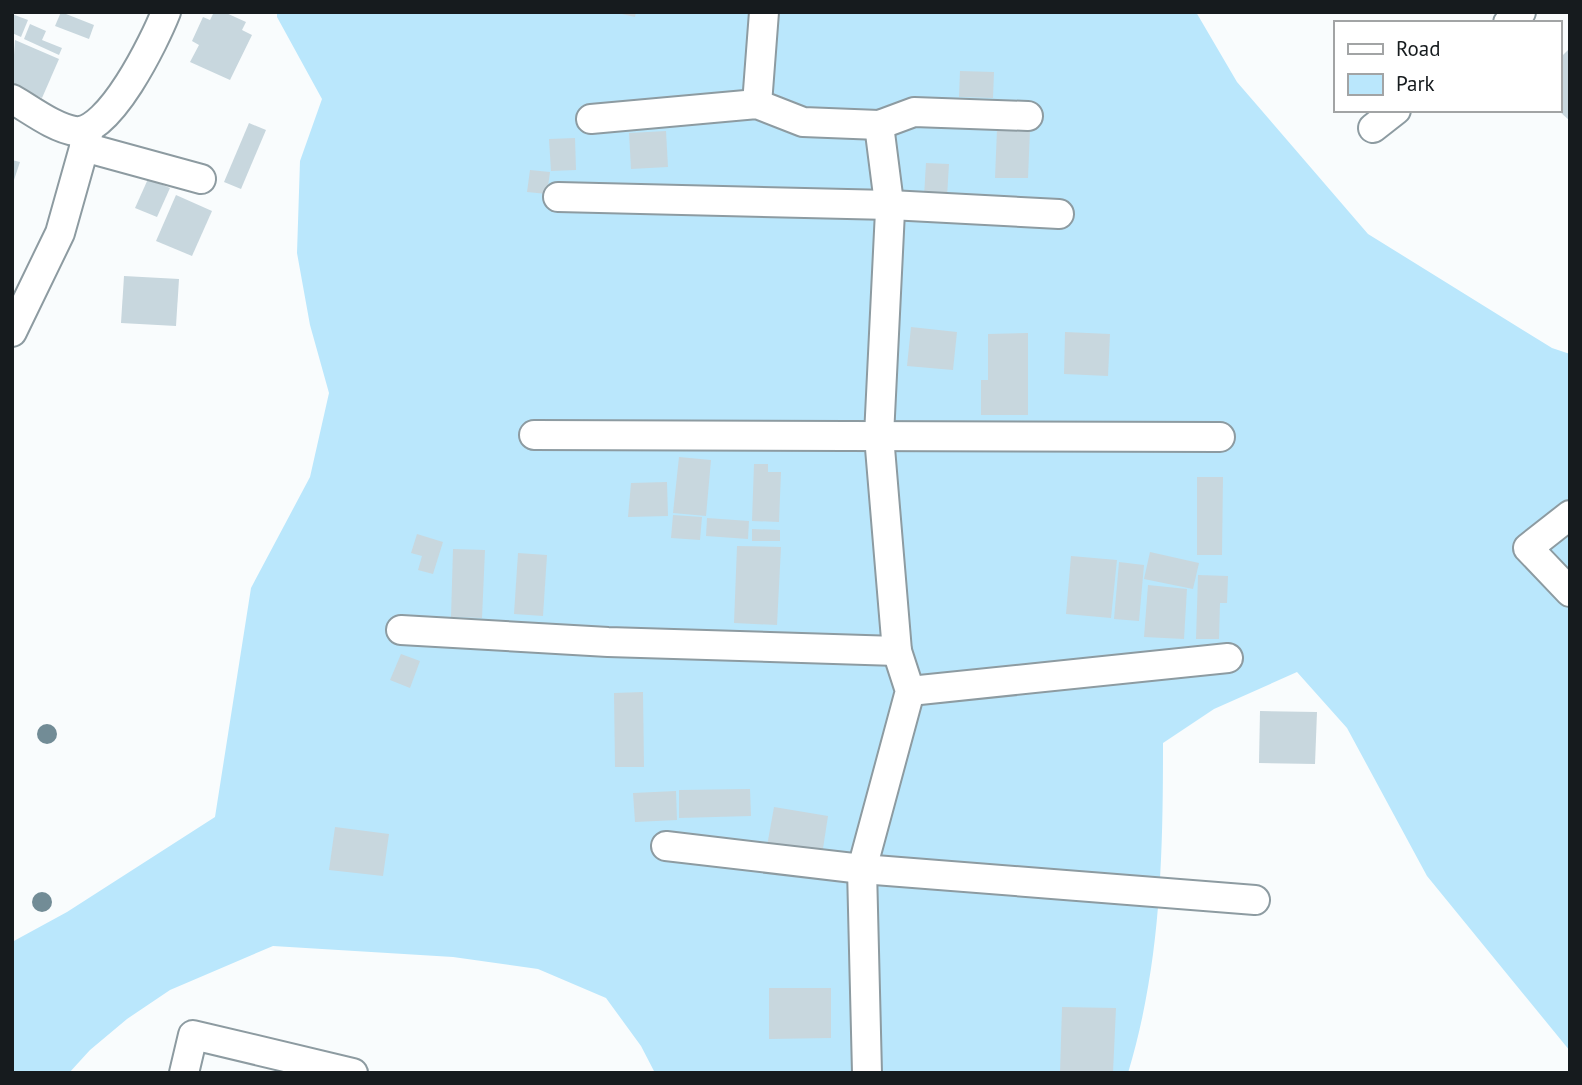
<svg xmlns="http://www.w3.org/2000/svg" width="1582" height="1085" font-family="'PT Sans',sans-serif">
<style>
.green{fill:#bae7fc}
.building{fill:#c8d7de}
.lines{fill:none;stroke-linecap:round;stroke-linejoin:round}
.street-casing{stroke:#8d9ba1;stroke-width:32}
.street{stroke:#fff;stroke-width:28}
.tree{fill:#728c96}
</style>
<rect width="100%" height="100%" fill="#f9fcfd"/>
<path class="green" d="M 277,12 L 1196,12 L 1237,82 L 1368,234 L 1552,348 L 1570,354 L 1570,1051 L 1427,876 L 1347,728 L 1297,672 L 1214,709 L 1163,743 C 1163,857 1161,963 1128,1073 L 655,1073 L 641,1046 L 606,998 L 538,969 L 453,957 L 273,946 L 170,990 L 127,1019 L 90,1050 L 69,1073 L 12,1073 L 12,942 L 67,912 L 215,817 L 251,588 L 310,477 L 329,393 L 310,325 L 297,253 L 300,161 L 322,99 L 277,17 Z"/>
<g class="building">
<polygon points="61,12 94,25 89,39 55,26"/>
<polygon points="214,12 224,12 246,22 242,30 252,35 230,80 190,62 199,45 192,41 203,17 210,20"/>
<polygon points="613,12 636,12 635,17"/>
<polygon points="12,14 28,20 21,37 12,33"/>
<polygon points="30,24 46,31 42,40 62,48 59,55 24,39"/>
<polygon points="15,40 59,59 42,98 12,85"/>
<polygon points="1570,48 1570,121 1559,111 1559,59"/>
<polygon points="960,71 994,72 993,98 959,97"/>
<polygon points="249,123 266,130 241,189 224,182"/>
<polygon points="997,129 1030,130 1028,178 995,178"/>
<polygon points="666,131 668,167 631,169 629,133"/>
<polygon points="575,138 576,170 551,171 549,139"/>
<polygon points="12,160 20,162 13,183 12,183"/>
<polygon points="926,163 949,164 947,197 924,196"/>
<polygon points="530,170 550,172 547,194 527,192"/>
<polygon points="148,179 170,188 157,217 135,208"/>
<polygon points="176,195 212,211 192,256 156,241"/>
<polygon points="124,276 179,279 176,326 121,323"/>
<polygon points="911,327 957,332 953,370 907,366"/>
<polygon points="1065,332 1110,334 1108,376 1064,374"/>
<polygon points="1028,333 1028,415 981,415 981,380 988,380 988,334"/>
<polygon points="679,457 711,460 706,516 673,513"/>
<polygon points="754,464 768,464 768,472 781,472 779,522 752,521"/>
<polygon points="1197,477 1223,477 1222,555 1197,555"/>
<polygon points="667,482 668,516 628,517 631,483"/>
<polygon points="673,515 702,517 700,540 671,538"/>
<polygon points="707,518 749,521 748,539 706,536"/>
<polygon points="752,529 780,530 780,541 752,541"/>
<polygon points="417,534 443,542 433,574 418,570 422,556 411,553"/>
<polygon points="737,546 781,547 777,625 734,623"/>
<polygon points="453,549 485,550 482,618 451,617"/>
<polygon points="1150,552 1199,563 1193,589 1144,579"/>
<polygon points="518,553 547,555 543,616 514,614"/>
<polygon points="1071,556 1117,560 1111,618 1066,614"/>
<polygon points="1119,562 1144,565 1139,621 1114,619"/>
<polygon points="1198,575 1228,576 1227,603 1220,603 1219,639 1196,639"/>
<polygon points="1148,585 1187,589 1184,639 1144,637"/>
<polygon points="401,654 420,661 410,688 390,680"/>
<polygon points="643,692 644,767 615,767 614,693"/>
<polygon points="1260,711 1317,712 1315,764 1259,763"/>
<polygon points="750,789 751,816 679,818 679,790"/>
<polygon points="676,791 677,820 635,822 633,793"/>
<polygon points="774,807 828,816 822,855 767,846"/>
<polygon points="335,827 389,834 383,876 329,870"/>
<polygon points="769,988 831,988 831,1038 769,1039"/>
<polygon points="1062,1007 1116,1008 1113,1073 1060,1073"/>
</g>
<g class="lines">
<defs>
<g id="street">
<polyline points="1508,23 1521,12"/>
<path d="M 12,99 C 30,109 54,128 75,131 C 109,135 155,40 166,12"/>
<polyline points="757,104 764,12"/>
<polyline points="591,119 757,104 803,122 879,125 914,112 1028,116"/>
<polyline points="1373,128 1396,110"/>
<polyline points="84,147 201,179"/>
<polyline points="558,197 890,205 1059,214"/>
<polyline points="12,332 60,233 89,130"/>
<polyline points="534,435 1220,437"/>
<polyline points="1570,515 1528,548 1570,592"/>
<polyline points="401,630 608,642 897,651"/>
<polyline points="910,691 1228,658"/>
<polyline points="666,846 862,869 1255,900"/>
<polyline points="184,1073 193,1035 353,1073"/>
<polyline points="867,1073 862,869 910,691 897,651 879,436 890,211 879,125"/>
</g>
</defs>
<use href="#street" class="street-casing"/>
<use href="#street" class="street"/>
</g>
<g class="tree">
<circle cx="47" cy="734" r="10"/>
<circle cx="42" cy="902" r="10"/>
</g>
<rect width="1582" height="1085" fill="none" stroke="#161b1e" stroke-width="28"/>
<rect x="1334" y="21" width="228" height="91" fill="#ffffff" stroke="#a2a4a5" stroke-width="2"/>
<rect x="1348" y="44" width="35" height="10" fill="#ffffff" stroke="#a2a4a5" stroke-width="2"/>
<text x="1396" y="56" font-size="21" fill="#161b1e">Road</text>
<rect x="1348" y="74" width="35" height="21" fill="#bae7fc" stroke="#a2a4a5" stroke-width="2"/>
<text x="1396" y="91" font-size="21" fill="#161b1e">Park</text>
</svg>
